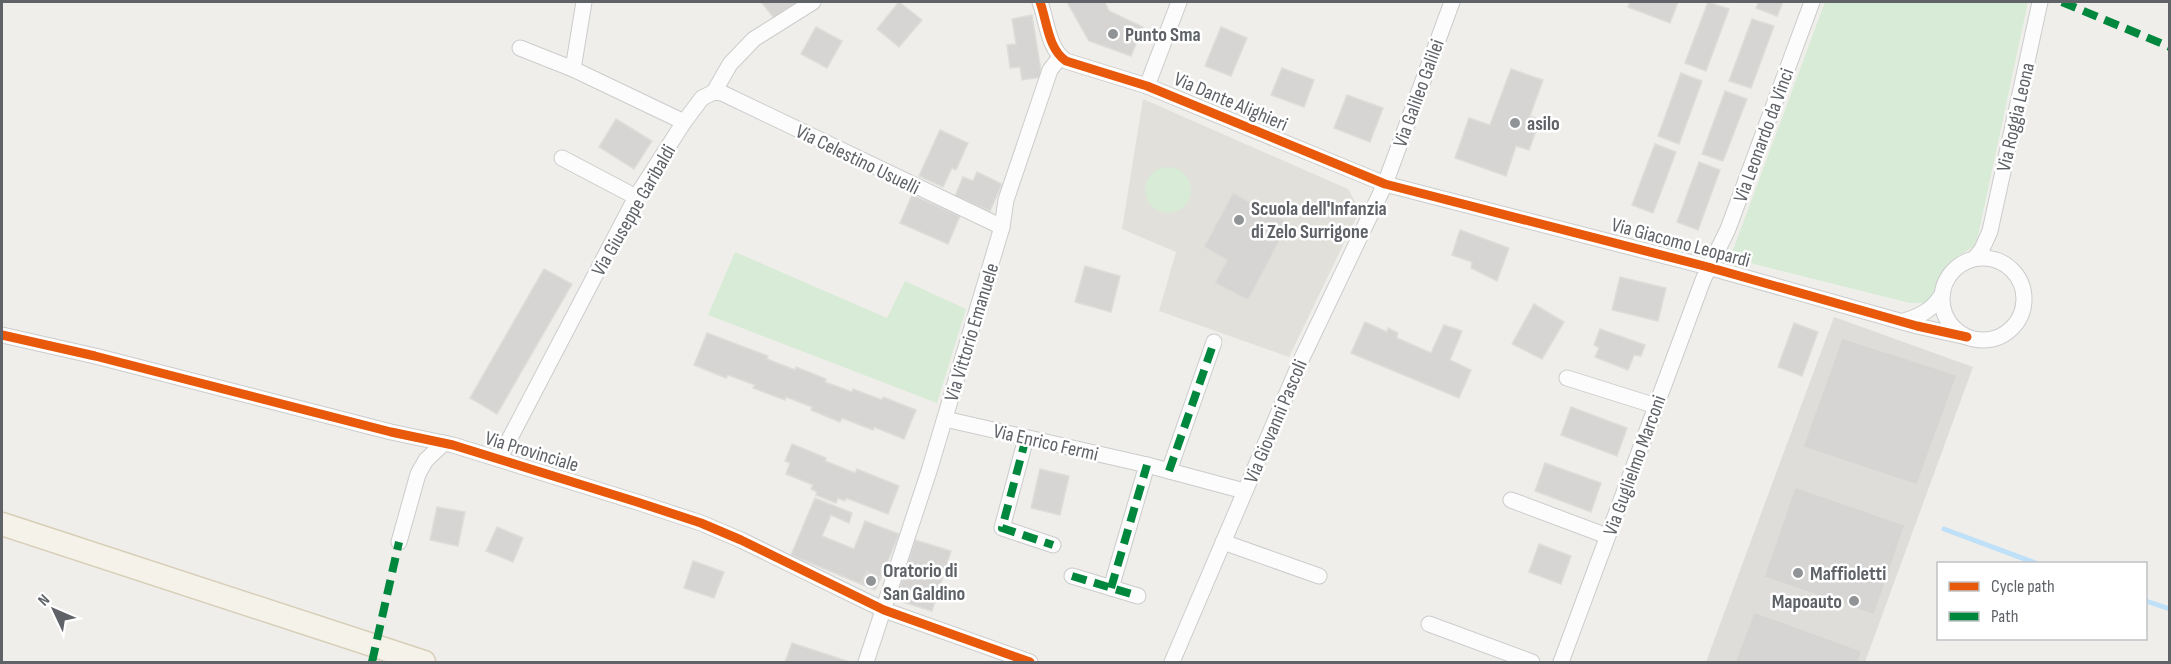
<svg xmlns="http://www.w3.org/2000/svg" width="2171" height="664" font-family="'Sofia Sans Condensed',sans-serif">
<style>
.industrial{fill:#dfddda}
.education{fill:#e2e0da}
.green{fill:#d8ebd6}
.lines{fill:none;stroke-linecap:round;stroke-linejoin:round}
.stream{stroke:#bfe0f9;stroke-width:5}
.building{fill:#d6d5d3;stroke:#deddd9;stroke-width:1.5}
.street-casing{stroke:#cbcccc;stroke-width:17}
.primary-casing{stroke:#d7ceb8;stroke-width:25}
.street{stroke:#fdfcfc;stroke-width:15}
.primary{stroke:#f4f2e9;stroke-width:22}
.quiet{stroke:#00873e;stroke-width:8;stroke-dasharray:15 8;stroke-linecap:butt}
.cycleway-casing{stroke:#fff;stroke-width:13}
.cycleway{stroke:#e8590c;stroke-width:9}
.poi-dot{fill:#919496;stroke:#fff;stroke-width:2}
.labels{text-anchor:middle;stroke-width:5;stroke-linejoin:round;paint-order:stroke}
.poi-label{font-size:20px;font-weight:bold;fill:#5f6368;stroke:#fff;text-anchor:start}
.street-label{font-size:20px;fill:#5f6368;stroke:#fff}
</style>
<rect width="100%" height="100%" fill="#efeeea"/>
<polygon class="industrial" points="1834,317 1973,367 1865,662 1706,662"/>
<polygon class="education" points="1143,99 1348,189 1360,210 1289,357 1159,311 1176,252 1122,229"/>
<g class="green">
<polygon points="1825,2 2028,2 1976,245 1955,258 1946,269 1927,303 1910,303 1730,258"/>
<circle cx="1168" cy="190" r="23"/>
<polygon points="735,252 887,318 905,281 966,309 937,403 708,315"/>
</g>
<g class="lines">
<g class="stream">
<polyline points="1944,529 2038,564"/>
<polyline points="2146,601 2170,609"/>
</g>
</g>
<g class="building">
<polygon points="761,2 799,2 775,19"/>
<polygon points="899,2 922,20 899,47 877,29"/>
<polygon points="1067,2 1105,2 1109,11 1143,27 1131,56 1089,41"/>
<polygon points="1630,2 1678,2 1670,23 1628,7"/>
<polygon points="1708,2 1729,9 1706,71 1685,63"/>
<polygon points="1759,2 1783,2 1777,16 1756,8"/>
<polygon points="1032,15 1042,77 1022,80 1020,67 1010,68 1007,45 1016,44 1012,19"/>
<polygon points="1752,19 1774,26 1751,88 1729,81"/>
<polygon points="816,27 842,41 827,68 801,54"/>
<polygon points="1221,27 1247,38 1231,76 1205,66"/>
<polygon points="1282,68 1314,80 1304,107 1271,95"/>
<polygon points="1511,69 1543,80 1530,116 1540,120 1529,150 1516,146 1506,176 1455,158 1469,118 1490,125"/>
<polygon points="1681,73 1702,81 1679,144 1658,136"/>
<polygon points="1725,91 1747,99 1723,161 1702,154"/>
<polygon points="1347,95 1383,108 1370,142 1334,128"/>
<polygon points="616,119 652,141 634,169 599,147"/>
<polygon points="940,130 968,143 956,170 952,168 943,187 919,176"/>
<polygon points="1655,144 1676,152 1653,213 1632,205"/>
<polygon points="1699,162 1720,170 1698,230 1677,222"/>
<polygon points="977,172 1002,184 990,211 955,196 963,177 973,181"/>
<polygon points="1233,193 1289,223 1248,300 1215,283 1227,260 1204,247"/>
<polygon points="912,195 960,216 948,244 900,223"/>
<polygon points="1460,230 1509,248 1497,281 1471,268 1472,262 1452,255"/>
<polygon points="1085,266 1120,276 1111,312 1075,302"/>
<polygon points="544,269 572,284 497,414 470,398"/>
<polygon points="1620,277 1666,288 1658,321 1612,310"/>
<polygon points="1534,304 1564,322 1542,359 1512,344"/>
<polygon points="1365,322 1387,332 1388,328 1398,333 1397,338 1431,353 1444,325 1462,331 1450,360 1471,370 1459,398 1351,353"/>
<polygon points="1794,323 1818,332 1802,376 1778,367"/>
<polygon points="1600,329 1645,345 1641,356 1634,355 1628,370 1595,357 1599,348 1594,345"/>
<polygon points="707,333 768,356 767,359 795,370 796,367 826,379 825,382 852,392 853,389 882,400 883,397 916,410 904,439 874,427 873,430 842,418 840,422 811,410 812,407 786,397 785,400 753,388 755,385 728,375 726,378 694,365"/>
<polygon points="1842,338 1957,375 1917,485 1803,447"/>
<polygon points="1571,407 1627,428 1617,456 1561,435"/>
<polygon points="792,444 826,458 825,461 855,473 857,469 899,486 888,514 846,498 845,501 838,498 836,503 816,495 817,492 811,489 813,485 786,474 790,463 785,461"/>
<polygon points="1545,463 1601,483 1591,512 1535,491"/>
<polygon points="1040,469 1069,476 1060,515 1031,508"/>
<polygon points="1795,487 1905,525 1874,615 1764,577"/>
<polygon points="815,498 852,513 849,523 831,515 822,536 854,549 865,521 899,534 881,578 867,572 861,584 791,555"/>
<polygon points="437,507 465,512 458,546 430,540"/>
<polygon points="497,527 523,538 513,562 486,551"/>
<polygon points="915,540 951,551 932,611 896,600"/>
<polygon points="1539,544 1571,556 1561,584 1529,572"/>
<polygon points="693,561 724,572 714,598 684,588"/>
<polygon points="867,572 881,578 875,590 861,584"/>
<polygon points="1754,612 1862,651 1858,662 1735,662"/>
<polygon points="792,643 850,662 785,662"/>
</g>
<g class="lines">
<defs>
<g id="street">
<path d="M 1040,2 C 1047,21 1048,49 1066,61 L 1147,86 L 1385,184 L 1708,267 L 1917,326 L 1967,337"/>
<polyline points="520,48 573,69 684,122"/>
<polyline points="573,69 584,2"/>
<polyline points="1147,86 1179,2"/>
<polyline points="714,92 722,93 1002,227"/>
<polyline points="562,158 636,197"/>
<circle cx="1983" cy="299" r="41"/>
<polyline points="1975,258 1982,249 1990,231 2040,2"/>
<path d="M 1904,321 C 1920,316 1932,310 1941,296"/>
<polyline points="2,335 95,356 391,432 453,445 637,502 701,523 741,540 884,610 1030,662"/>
<polyline points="1567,378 1656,406"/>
<polyline points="945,419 1147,465 1244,491"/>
<polyline points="1026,438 1002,528 1053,545"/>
<polyline points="499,459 636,197 684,122 702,98 714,92 730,64 754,39 813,2"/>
<polyline points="1169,471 1214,342"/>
<polyline points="1511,500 1607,536"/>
<polyline points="399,542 418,474 426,460 444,443"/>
<polyline points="1223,542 1319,576"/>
<polyline points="1072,576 1138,596"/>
<polyline points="1111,588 1147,465"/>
<polyline points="1429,624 1532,662"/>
<polyline points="866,662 929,471 1002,227 1006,200 1050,70 1060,57"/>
<polyline points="1172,662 1302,358 1385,184 1452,2"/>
<polyline points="1561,662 1703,280 1728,229 1812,2"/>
</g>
<polyline id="primary" points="2,524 424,662"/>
</defs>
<use href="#street" class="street-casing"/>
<use href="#primary" class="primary-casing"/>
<use href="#street" class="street"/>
<use href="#primary" class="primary"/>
<g class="quiet">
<polyline points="2062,2 2170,47"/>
<polyline points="1026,438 1002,528 1053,545"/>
<polyline points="1169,471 1214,342"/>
<polyline points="1072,576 1138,596"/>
<polyline points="1111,588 1147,465"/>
<polyline points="372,662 399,542"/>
</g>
<defs>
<g id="cycleway">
<path d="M 1040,2 C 1047,21 1048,49 1066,61 L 1147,86 L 1385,184 L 1708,267 L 1917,326 L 1967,337"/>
<polyline points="2,335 95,356 391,432 453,445 637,502 701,523 741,540 884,610 1030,662"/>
</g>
</defs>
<use href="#cycleway" class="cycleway-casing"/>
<use href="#cycleway" class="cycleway"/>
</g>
<g class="poi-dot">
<circle cx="1113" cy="34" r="6"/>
<circle cx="1515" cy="123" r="6"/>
<circle cx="1239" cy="220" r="6"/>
<circle cx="1798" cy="573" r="6"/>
<circle cx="871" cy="581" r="6"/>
<circle cx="1854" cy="601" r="6"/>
</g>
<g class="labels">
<g class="poi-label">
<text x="1125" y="41">Punto Sma</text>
<text x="1527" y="130">asilo</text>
<text x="1251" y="215">Scuola dell'Infanzia<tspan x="1251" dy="23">di Zelo Surrigone</tspan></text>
<text x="883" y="577">Oratorio di<tspan x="883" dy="23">San Galdino</tspan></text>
<text x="1810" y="580">Maffioletti</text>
<text x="1842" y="608" text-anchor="end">Mapoauto</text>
</g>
<g class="street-label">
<text transform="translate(1418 93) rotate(-70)" y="7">Via Galileo Galilei</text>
<text transform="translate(1231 101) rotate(23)" y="7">Via Dante Alighieri</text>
<text transform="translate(2015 117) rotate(-77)" y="7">Via Roggia Leona</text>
<text transform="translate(1763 135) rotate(-70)" y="7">Via Leonardo da Vinci</text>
<text transform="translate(858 159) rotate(26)" y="7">Via Celestino Usuelli</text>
<text transform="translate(633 210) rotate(-60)" y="7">Via Giuseppe Garibaldi</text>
<text transform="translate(1681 242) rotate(15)" y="7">Via Giacomo Leopardi</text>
<text transform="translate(971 332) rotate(-73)" y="7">Via Vittorio Emanuele</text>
<text transform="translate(1275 421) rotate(-67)" y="7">Via Giovanni Pascoli</text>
<text transform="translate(1046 442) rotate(13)" y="7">Via Enrico Fermi</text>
<text transform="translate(532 451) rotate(17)" y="7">Via Provinciale</text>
<text transform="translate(1634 465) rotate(-70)" y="7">Via Guglielmo Marconi</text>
</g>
</g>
<rect width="2171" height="664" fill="none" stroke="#5f6368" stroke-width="6"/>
<rect x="1937" y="562" width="210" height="78" fill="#ffffff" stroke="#bfc1c3" stroke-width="1.5"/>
<rect x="1949" y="582" width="30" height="9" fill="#e8590c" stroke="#bfc1c3" stroke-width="1.5"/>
<text x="1991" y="592" font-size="18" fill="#5f6368">Cycle path</text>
<rect x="1949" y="612" width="30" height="9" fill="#00873e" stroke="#bfc1c3" stroke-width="1.5"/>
<text x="1991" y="622" font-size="18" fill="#5f6368">Path</text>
<g transform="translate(54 610) rotate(314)" stroke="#ffffff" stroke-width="4.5" paint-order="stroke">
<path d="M0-4.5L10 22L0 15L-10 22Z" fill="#5f6368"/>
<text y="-9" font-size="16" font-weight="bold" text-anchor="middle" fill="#5f6368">N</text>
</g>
</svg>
